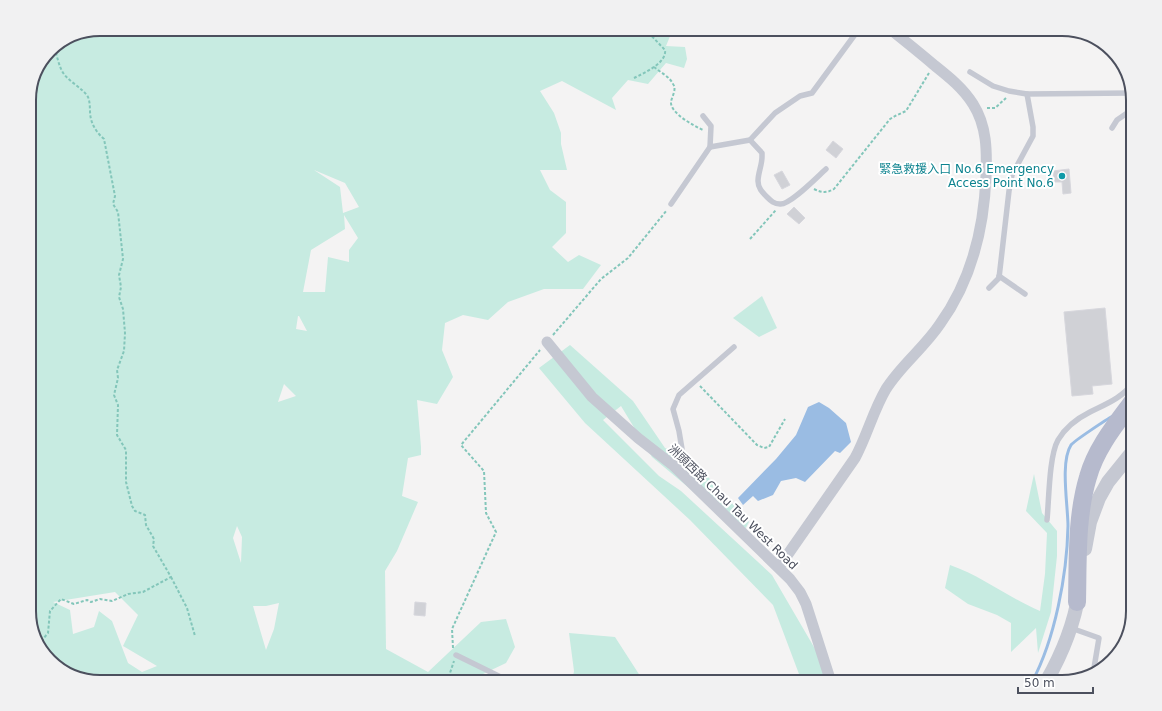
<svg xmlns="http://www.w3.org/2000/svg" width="1162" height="711" font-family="'DejaVu Sans','Noto Sans SC',sans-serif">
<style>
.green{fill:#c7ebe1;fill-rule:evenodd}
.water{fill:#9abce3}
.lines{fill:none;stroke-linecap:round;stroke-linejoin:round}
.stream{stroke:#9abce3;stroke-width:3}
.building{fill:#d0d1d6;stroke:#d7d7dd}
.path{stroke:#83c6ba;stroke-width:2;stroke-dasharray:3 2;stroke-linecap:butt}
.service{stroke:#c5c8d2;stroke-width:5.5}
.minor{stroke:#c5c8d2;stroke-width:11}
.tertiary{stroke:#c5c8d2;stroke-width:14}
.primary{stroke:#b6bacd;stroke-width:18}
.culture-dot{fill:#0f9aa8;stroke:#fff;stroke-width:1.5}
.labels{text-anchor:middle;stroke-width:4;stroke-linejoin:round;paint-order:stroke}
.culture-label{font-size:12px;fill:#0d838f;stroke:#fff;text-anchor:end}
.street-label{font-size:12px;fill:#4c505e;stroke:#fff}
.rim{fill:none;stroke:#4c505e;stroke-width:2}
</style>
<rect width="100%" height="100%" fill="#f4f3f3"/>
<g class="green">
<path d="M 100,29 L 673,29 L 666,46 L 685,47 L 687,59 L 684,68 L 666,63 L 648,84 L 628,80 L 612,98 L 616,110 L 562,81 L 540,91 L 554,113 L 561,133 L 561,144 L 567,170 L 540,170 L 550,190 L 566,202 L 566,233 L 552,247 L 568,262 L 579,255 L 601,265 L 583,289 L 544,289 L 508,302 L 488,320 L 463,315 L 445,323 L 442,350 L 453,377 L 437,404 L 417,400 L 421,447 L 421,455 L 408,458 L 402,496 L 418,502 L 397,551 L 385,571 L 386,649 L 428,672 L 481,622 L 506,619 L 515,647 L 506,663 L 483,674 L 498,682 L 100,682 L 64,672 L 39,647 L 29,616 L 29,95 L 50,50 L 73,34 ZM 314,170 L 345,183 L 359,207 L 343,213 L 340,187 ZM 344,215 L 358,238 L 349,250 L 349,262 L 328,257 L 325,292 L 303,292 L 311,250 L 345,229 ZM 298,316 L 299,316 L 307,331 L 296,329 ZM 284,384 L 296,396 L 278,402 ZM 237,526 L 242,537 L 241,563 L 233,538 ZM 115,592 L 138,615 L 123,646 L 157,666 L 142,672 L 128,663 L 112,621 L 99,611 L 94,627 L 73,634 L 70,610 L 53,602 ZM 279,603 L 274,629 L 266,650 L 253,606 L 266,606 Z"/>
<polygon points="762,296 777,328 759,337 733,318"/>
<polygon points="570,345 633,401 665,448 688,455 749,522 743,533 652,457 621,406 603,420 659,476 681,491 772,575 825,666 829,682 802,682 773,605 690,520 585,423 539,368"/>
<path d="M 1034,474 L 1042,513 L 1057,531 L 1057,556 L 1051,612 L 1038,653 L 1036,628 L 1011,652 L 1011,623 L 997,615 L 968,604 L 945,588 L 950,565 C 982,576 1009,598 1040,611 L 1045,574 L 1047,533 L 1026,511 Z"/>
<polygon points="569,633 615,637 644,682 572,682 574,671"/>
</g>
<polygon class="water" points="819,402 829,408 846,423 851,442 840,453 835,451 805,482 796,478 781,481 773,495 758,501 753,496 743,505 738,498 776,459 796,435 808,407"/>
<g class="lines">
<path class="stream" d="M 1032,682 C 1055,639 1067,575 1068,526 C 1068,506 1060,462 1071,445 C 1074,441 1107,419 1113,416"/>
</g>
<g class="building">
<polygon points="833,141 843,149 836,158 826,150"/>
<polygon points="1069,169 1071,193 1063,194 1062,182 1054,182 1053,171"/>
<polygon points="782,171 790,185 782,189 774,175"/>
<polygon points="794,207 805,218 799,224 787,214"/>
<polygon points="1105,308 1112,384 1092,386 1093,394 1072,396 1064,312"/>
<polygon points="415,602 426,603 425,616 414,615"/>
</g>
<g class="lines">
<g class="path">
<path d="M 654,67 C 660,72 670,77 673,84 C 677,89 672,96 671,102 C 670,113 694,126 703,130"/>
<path d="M 634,78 C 644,73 667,63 665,50 L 645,29"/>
<polyline points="987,108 995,108 1006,98"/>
<path d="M 814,189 C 822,193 827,193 834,189 L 890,119 L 895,116 L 906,111 L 929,73"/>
<polyline points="750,239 776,210"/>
<polyline points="553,335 601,279 628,258 667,210"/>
<polyline points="700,386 757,445 764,448 769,447 785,419"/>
<polyline points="171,577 187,608 195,636"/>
<path d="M 38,645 L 48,633 L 50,611 L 61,599 L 74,604 L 87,600 L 91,602 L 100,599 L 112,601 L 128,594 L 143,592 L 171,577 L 153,546 L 154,539 L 146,525 L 145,515 L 135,511 L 132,506 L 126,482 L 126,450 L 117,435 L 118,405 L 114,395 L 118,378 L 117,370 L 124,351 L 125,333 L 123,309 L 119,297 L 121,287 L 119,275 L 123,259 L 118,212 L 113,204 L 115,196 L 104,139 C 98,134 93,127 91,119 C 89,111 91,105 88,97 C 83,88 67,81 62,71 C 58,63 57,55 54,47"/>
<polyline points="453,648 452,629 496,532 486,513 484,471 461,445 540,350"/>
<polyline points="447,682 454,661"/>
</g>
<g class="service">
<polyline points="1093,37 1115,56"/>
<polyline points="970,72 993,86 1009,91 1027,94 1132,93"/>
<polyline points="703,116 711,126 710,147"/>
<polyline points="1112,128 1117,120 1133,109"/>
<path d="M 750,140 L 762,153 L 762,157 C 762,165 758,173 758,181 C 758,188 762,192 767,197 C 771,201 774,204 780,204 C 790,205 817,177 826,169"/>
<polyline points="671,204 710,147 750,140 775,113 800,96 812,93 859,29"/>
<polyline points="999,276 1025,294"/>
<polyline points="989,288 999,278 1009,191 1012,175 1033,136 1033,127 1027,94"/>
<polyline points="1133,314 1132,320 1133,330"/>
<polyline points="674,466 682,449 679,431 673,409 679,395 734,347"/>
<path d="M 1047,520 C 1049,500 1049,456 1058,440 C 1065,428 1078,418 1090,412 C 1106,404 1122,398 1133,383"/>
<polyline points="1071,628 1099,638 1093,674"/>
<polyline points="456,655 511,682"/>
</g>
<g class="minor">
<polyline points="547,342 592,397 638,438 674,466 790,579 800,592 806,604 831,682"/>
<path d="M 779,567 L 855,458 C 867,436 873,411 886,389 C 901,365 924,348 940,324 C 971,281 984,229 986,176 C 987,151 987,126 973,104 C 963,88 949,77 934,65 C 920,53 905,41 890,29"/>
</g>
<g class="tertiary">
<polyline points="1085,549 1090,522 1099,498 1108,482 1133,451"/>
<path d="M 1046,682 C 1062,654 1074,625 1079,593"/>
</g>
<path class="primary" d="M 1077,602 C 1078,560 1076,517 1088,477 C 1096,448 1116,424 1133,401"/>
</g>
<circle class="culture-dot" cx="1062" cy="176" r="4"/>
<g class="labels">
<g class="culture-label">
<text x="1054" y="173">緊急救援入口 No.6 Emergency<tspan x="1054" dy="14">Access Point No.6</tspan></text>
</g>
<g class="street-label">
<text transform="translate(733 507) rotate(44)" y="4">洲頭西路 Chau Tau West Road</text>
</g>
</g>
<path d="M0 0H1162V711H0ZM100 36H1062A64 64 0 0 1 1126 100V611A64 64 0 0 1 1062 675H100A64 64 0 0 1 36 611V100A64 64 0 0 1 100 36Z" fill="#f1f1f2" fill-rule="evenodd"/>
<path class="rim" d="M100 36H1062A64 64 0 0 1 1126 100V611A64 64 0 0 1 1062 675H100A64 64 0 0 1 36 611V100A64 64 0 0 1 100 36Z"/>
<path d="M1018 687v6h75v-6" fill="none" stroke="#4c505e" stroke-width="2"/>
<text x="1024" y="687" font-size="12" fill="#4c505e" stroke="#ffffff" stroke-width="3" paint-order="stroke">50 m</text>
</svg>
